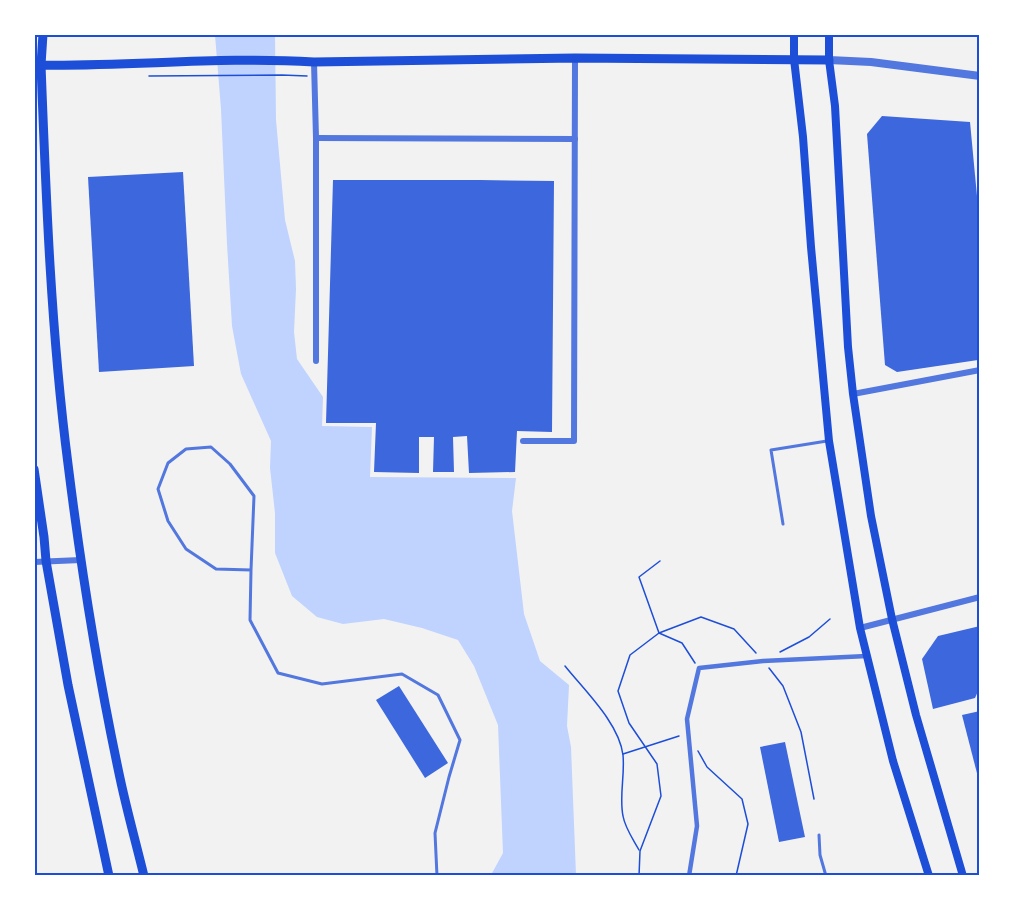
<svg xmlns="http://www.w3.org/2000/svg" width="1014" height="910" font-family="'Public Sans',sans-serif">
<style>
.water{fill:#bfd3fe}
.building{fill:#3d67dc}
.lines{fill:none;stroke-linecap:round;stroke-linejoin:round}
.path{stroke:#1d4ed8;stroke-width:1.5}
.service{stroke:#5277de;stroke-width:3}
.pedestrian{stroke:#5277de;stroke-width:4.5}
.minor{stroke:#5277de;stroke-width:6}
.tertiary{stroke:#5277de;stroke-width:8}
.secondary{stroke:#1d4ed8;stroke-width:8}
.primary{stroke:#1d4ed8;stroke-width:9}
.neatline{fill:none;stroke:#1d4ed8;stroke-width:2}
</style>
<rect width="100%" height="100%" fill="#f2f2f2"/>
<polygon class="water" points="215,35 275,35 276,120 285,220 295,261 296,289 294,332 297,359 323,397 322,426 372,427 370,477 516,478 512,511 524,614 540,661 569,685 567,726 571,747 576,875 491,875 503,853 498,725 474,666 458,640 422,628 384,619 343,624 317,617 292,596 275,553 275,513 270,468 271,441 241,374 232,326 227,244 221,109"/>
<g class="building">
<polygon points="882,116 970,122 980,228 980,359 978,360 897,372 885,365 867,134"/>
<polygon points="183,172 194,366 99,372 88,177"/>
<polygon points="333,180 480,180 554,181 552,432 517,431 515,472 469,473 467,436 453,437 454,472 433,472 434,437 419,437 419,473 374,472 376,423 326,423"/>
<polygon points="980,626 980,687 975,698 933,709 922,659 938,636"/>
<polygon points="399,686 448,763 425,778 376,700"/>
<polygon points="980,711 980,781 979,781 962,715"/>
<polygon points="785,742 805,837 779,842 760,747"/>
</g>
<g class="lines">
<g class="path">
<polyline points="149,76 282,75 307,76"/>
<polyline points="660,561 639,577 659,633 701,617 734,629 756,653"/>
<polyline points="780,652 809,637 830,619"/>
<path d="M 565,666 C 585,691 619,723 623,755 C 625,776 619,796 623,816 C 625,828 633,839 639,850"/>
<polyline points="769,668 783,686 801,732 814,799"/>
<polyline points="698,751 707,767 742,799 748,824 736,876"/>
<polyline points="623,754 679,736"/>
<polyline points="639,876 640,851 661,796 657,764 629,723 618,691 630,655 659,633 682,643 695,663"/>
</g>
<g class="service">
<polyline points="783,524 771,450 827,441"/>
<polyline points="251,570 216,569 186,549 168,521 158,489 168,463 186,449 211,447 230,464 254,496 251,570 250,620 278,673 322,684 402,674 438,695 460,740 449,777 435,833 437,876"/>
<polyline points="819,835 820,855 826,876"/>
</g>
<polyline class="pedestrian" points="689,876 697,826 687,719 699,668 763,661 867,656"/>
<g class="minor">
<polyline points="314,62 316,138 316,361"/>
<polyline points="316,138 575,139"/>
<polyline points="853,394 980,370"/>
<polyline points="523,441 574,441 575,58"/>
<polyline points="34,562 81,560"/>
<polyline points="860,628 980,597"/>
</g>
<polyline class="tertiary" points="829,60 871,62 980,76"/>
<g class="secondary">
<polyline points="794,34 794,59 803,137 811,247 829,441 860,628 893,761 929,876"/>
<polyline points="829,34 829,60 835,106 848,347 853,394 871,516 892,619 916,715 963,876"/>
</g>
<g class="primary">
<path d="M 43,34 L 41,65 C 46,198 51,332 68,464 C 81,569 98,675 120,778 C 127,811 136,843 144,876"/>
<path d="M 34,65 C 128,67 221,56 314,62 L 575,58 L 829,60"/>
<polyline points="34,469 44,537 46,561 68,685 109,876"/>
</g>
</g>
<rect width="1014" height="910" fill="none" stroke="#ffffff" stroke-width="72"/>
<rect x="36" y="36" width="942" height="838" class="neatline"/>
</svg>
